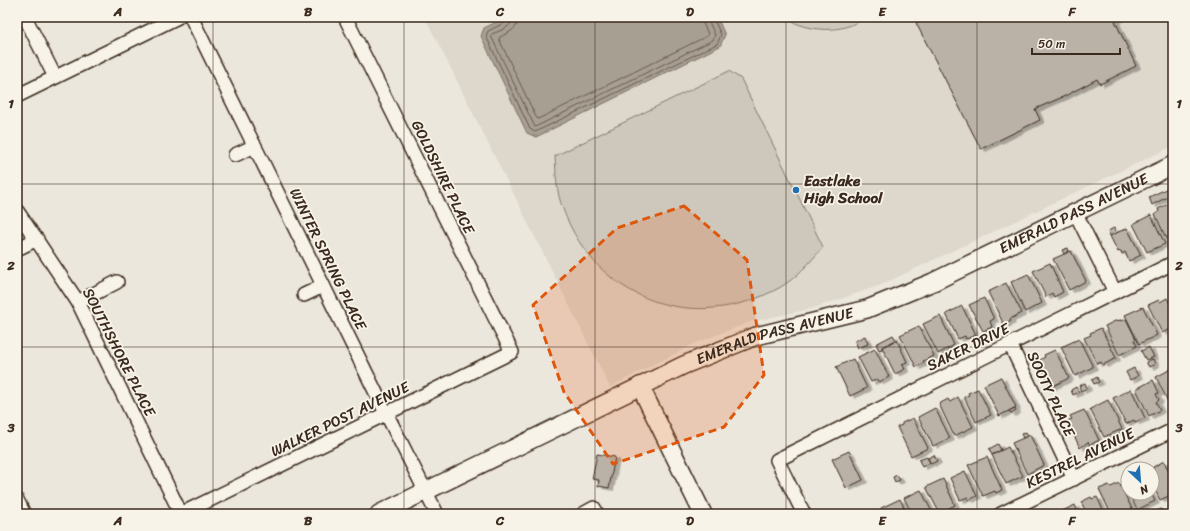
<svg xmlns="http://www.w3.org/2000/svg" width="1190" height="531" font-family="Sriracha,sans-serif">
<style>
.built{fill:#ddd7cc}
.green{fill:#cec8bc;stroke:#84796d}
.water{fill:#a89f93;stroke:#7c7064}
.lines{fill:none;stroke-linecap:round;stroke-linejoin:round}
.shore{stroke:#67594d;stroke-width:1}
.building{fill:#bab2a7;stroke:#3b2a1e;filter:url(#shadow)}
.minor-casing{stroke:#3b2a1e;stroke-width:16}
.tertiary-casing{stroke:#3b2a1e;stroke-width:20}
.minor{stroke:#f7f3e8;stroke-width:13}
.tertiary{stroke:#f7f3e8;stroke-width:17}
.marked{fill:#df570d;fill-opacity:0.2;stroke:#df570d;stroke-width:3;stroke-dasharray:8 5;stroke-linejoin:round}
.grid{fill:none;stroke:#3b2a1e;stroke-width:1;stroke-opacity:0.55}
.poi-dot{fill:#1f6fb2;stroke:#f7f3e8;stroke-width:1.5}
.labels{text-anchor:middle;stroke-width:3.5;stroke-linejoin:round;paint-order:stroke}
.street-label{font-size:15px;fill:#3b2a1e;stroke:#f7f3e8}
.poi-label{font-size:15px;font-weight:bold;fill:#3b2a1e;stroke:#f7f3e8;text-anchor:start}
.neatline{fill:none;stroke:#3b2a1e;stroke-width:1.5}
.grid-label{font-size:13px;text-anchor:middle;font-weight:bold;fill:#3b2a1e}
</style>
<defs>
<filter id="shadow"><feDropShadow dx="4.5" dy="2.5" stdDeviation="0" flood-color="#0004"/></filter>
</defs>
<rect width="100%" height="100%" fill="#ece7dc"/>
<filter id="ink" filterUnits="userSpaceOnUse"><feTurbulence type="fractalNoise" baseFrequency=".025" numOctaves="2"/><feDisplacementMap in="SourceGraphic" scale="8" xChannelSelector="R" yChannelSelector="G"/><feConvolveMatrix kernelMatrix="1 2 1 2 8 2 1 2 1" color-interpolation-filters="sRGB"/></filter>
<g filter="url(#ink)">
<polygon class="built" points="425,17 1173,17 1173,146 881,285 814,308 750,322 696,343 610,387"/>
<g class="green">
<path d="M 783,17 L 866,17 C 841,35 809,32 783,17 Z"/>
<path d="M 729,71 L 741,79 L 823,247 C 810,262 797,278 779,288 C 694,334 597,301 563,209 C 556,192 556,174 555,156 Z"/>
</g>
<polygon class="water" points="507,17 717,17 725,35 720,46 536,137 527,133 481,36 484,28"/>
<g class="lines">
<g class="shore">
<polyline points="508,17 506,22 488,31 486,36 530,129 535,132 717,44 721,35 713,17"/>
<path d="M 513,17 C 512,28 501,30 492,34 L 491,36 L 534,125 L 535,127 L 713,40 L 715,35 L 709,22 L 708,17"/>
<path d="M 519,17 C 518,29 510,32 500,37 L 499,39 L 536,117 L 538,119 L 707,36 L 708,34 L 703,23 L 702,17"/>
</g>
</g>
<g class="building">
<polygon points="927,17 1121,17 1115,21 1136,66 1100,84 1097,79 1065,96 1035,109 1040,120 981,149 916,23"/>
<polygon points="1166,189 1169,196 1152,205 1149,197"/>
<polygon points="1172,202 1173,205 1173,238 1170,240 1167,239 1166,236 1165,236 1155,214 1159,212 1158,209"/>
<polygon points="1151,215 1165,244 1147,252 1133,224"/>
<polygon points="1114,228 1116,233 1110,236 1108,231"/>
<polygon points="1127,228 1141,255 1129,261 1125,252 1122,254 1121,251 1118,252 1110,236"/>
<polygon points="1068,248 1069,251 1064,254 1062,250"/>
<polygon points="1071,251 1086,281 1069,290 1053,259"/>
<polygon points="1050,263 1063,292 1054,297 1052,293 1046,297 1033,271"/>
<polygon points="1028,274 1042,303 1025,312 1011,282"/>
<polygon points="1006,283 1022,313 1010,319 1011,321 1004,325 988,292"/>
<polygon points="984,298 994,319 990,321 992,327 983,331 969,305"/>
<polygon points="1167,298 1173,310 1173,328 1162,333 1148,305 1159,300 1160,302"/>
<polygon points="962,306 976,335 966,339 965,336 958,339 946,314"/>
<polygon points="1143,307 1157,335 1139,344 1125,315"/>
<polygon points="940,316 954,345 938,354 923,324"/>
<polygon points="1126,319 1136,339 1134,340 1137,346 1119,355 1105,326 1115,321 1121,320 1121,321"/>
<polygon points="919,326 934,356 923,361 924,363 916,367 900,335"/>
<polygon points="1101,328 1116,358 1103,365 1101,362 1097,364 1084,338 1091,335 1090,333"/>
<polygon points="893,335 896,340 882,347 882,349 879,350 876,344"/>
<polygon points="865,336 868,344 858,348 855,341"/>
<polygon points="1079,339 1093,367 1075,376 1061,347"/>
<polygon points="897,340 907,362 902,364 905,369 895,374 882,347"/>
<polygon points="1149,347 1154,357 1146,360 1141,351"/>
<polygon points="875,349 889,377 879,382 878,379 871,382 858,357"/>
<polygon points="1055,350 1069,378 1051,387 1038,361 1045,357 1044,355"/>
<polygon points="853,359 867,388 850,396 836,367"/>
<polygon points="1153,359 1155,364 1149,367 1146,362"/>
<polygon points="1134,368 1138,376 1130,380 1126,372"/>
<polygon points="1173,368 1173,404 1170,406 1156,377"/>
<polygon points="1001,377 1016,407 999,416 984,385"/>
<polygon points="1097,377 1099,382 1094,384 1092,380"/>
<polygon points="1153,380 1159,393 1156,394 1159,400 1156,402 1160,410 1149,416 1136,389"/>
<polygon points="1085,383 1087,388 1081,391 1079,386"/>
<polygon points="1076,387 1079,392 1073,395 1071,390"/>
<polygon points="978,389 991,415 976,422 964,397 969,395 968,393"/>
<polygon points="1131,389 1145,418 1135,422 1134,420 1126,424 1113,398"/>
<polygon points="958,397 973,427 954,436 939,404 948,399 950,402"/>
<polygon points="1108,400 1122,429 1104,437 1090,409"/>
<polygon points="935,408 950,438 933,446 918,417"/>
<polygon points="1015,408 1016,411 1011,414 1009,411"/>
<polygon points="1084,410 1099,440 1090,445 1088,442 1080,448 1067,421 1072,419 1070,416"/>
<polygon points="913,418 928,448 911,456 897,427 902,425 902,423"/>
<polygon points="1026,432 1028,436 1023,438 1021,434"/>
<polygon points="1030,435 1044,465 1027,474 1012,443"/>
<polygon points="998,444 1001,450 992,455 989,449"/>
<polygon points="1008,447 1023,476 1006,484 992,455"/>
<polygon points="849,451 863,480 846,488 832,459"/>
<polygon points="597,454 615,457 609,488 598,486 599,480 592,479"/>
<polygon points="934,455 937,461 931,464 928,458"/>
<polygon points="927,457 930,463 922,467 919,460"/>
<polygon points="987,457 1002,490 996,493 995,491 983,496 968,465"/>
<polygon points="1164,461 1173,481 1173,494 1160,500 1152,484 1152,469 1154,469 1153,467"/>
<polygon points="965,471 977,496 969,500 968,497 960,500 950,478"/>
<polygon points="897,475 900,480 895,482 893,477"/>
<polygon points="943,479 955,505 949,508 950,511 944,514 940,514 926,487"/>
<polygon points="1128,482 1128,492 1124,484"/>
<polygon points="1119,483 1134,513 1132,514 1111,514 1099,489 1109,485 1111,487"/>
<polygon points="921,490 933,514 912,514 904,498"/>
<polygon points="1129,493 1151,493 1155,501 1137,510"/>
<polygon points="1091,497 1092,499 1097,497 1105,514 1087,514 1081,502"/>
<polygon points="900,499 907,514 884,514 881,508"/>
<polygon points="1075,505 1079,514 1058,514 1058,513"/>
<polygon points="1161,509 1163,514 1158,514 1157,511"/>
</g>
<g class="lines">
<defs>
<g id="minor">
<polyline points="25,17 55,77"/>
<polyline points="191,17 381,403 437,514"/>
<polyline points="17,96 178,17"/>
<polyline points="235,155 255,146"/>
<polyline points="17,211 78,302 181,514"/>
<polyline points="1075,212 1115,292"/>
<polyline points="17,249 37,239"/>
<polyline points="304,295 323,286"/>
<polyline points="78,302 117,282"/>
<polyline points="1010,344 1074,479"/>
<polyline points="17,500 24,514"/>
<polyline points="181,514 512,352 345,17"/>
<polyline points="583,514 594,508 597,514"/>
<polyline points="804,514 777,460 1173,263"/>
<polyline points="1001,514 1173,430"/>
</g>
<g id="tertiary">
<polyline points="640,386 703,514"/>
<path id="s1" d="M 379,514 L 684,365 L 756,336 L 867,309 L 933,282 L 1173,165"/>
</g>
</defs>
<use href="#minor" class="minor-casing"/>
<use href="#tertiary" class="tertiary-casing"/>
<use href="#minor" class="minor"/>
<use href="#tertiary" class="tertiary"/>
</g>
</g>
<path class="marked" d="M 684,206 L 747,260 L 764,375 L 724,427 L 613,464 L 564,392 L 533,305 L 617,228 Z"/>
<path class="grid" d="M 213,17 L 213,514M 404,17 L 404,514M 595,17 L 595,514M 786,17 L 786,514M 977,17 L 977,514M 17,184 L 1173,184M 17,347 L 1173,347"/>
<circle class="poi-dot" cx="796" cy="190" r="4"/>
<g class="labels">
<g class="street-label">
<text transform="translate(443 177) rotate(64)" y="5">GOLDSHIRE PLACE</text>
<text dy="5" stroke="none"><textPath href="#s1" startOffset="759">EMERALD PASS AVENUE</textPath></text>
<text transform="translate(328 259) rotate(64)" y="5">WINTER SPRING PLACE</text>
<text dy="5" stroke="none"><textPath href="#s1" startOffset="435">EMERALD PASS AVENUE</textPath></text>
<text transform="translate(968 347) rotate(-26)" y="5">SAKER DRIVE</text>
<text transform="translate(119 352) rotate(63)" y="5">SOUTHSHORE PLACE</text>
<text transform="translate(1051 394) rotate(65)" y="5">SOOTY PLACE</text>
<text transform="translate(340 419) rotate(-26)" y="5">WALKER POST AVENUE</text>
<text transform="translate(1080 458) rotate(-26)" y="5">KESTREL AVENUE</text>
</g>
<g class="poi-label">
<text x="804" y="186">Eastlake<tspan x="804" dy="17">High School</tspan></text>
</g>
</g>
<rect width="1190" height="531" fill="none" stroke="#f7f3e8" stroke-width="44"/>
<g transform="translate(1140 481) rotate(154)"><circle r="19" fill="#f7f3e8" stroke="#aca397"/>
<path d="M0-3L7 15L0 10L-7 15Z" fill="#1f6fb2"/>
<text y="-6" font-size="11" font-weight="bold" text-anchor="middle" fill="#3b2a1e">N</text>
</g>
<path d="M1032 48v6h88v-6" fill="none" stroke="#3b2a1e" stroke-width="2"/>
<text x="1038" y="48" font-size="12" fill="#3b2a1e" stroke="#f7f3e8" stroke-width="3" paint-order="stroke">50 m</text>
<rect x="22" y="22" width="1146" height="487" class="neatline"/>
<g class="grid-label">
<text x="118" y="16">A</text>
<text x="308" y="16">B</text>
<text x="500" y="16">C</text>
<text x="690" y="16">D</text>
<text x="882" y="16">E</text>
<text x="1072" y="16">F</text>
<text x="11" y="108">1</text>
<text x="1179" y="108">1</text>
<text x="11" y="270">2</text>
<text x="1179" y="270">2</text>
<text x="11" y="432">3</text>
<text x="1179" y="432">3</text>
<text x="118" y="525">A</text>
<text x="308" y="525">B</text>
<text x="500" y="525">C</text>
<text x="690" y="525">D</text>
<text x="882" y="525">E</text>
<text x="1072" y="525">F</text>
</g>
</svg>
